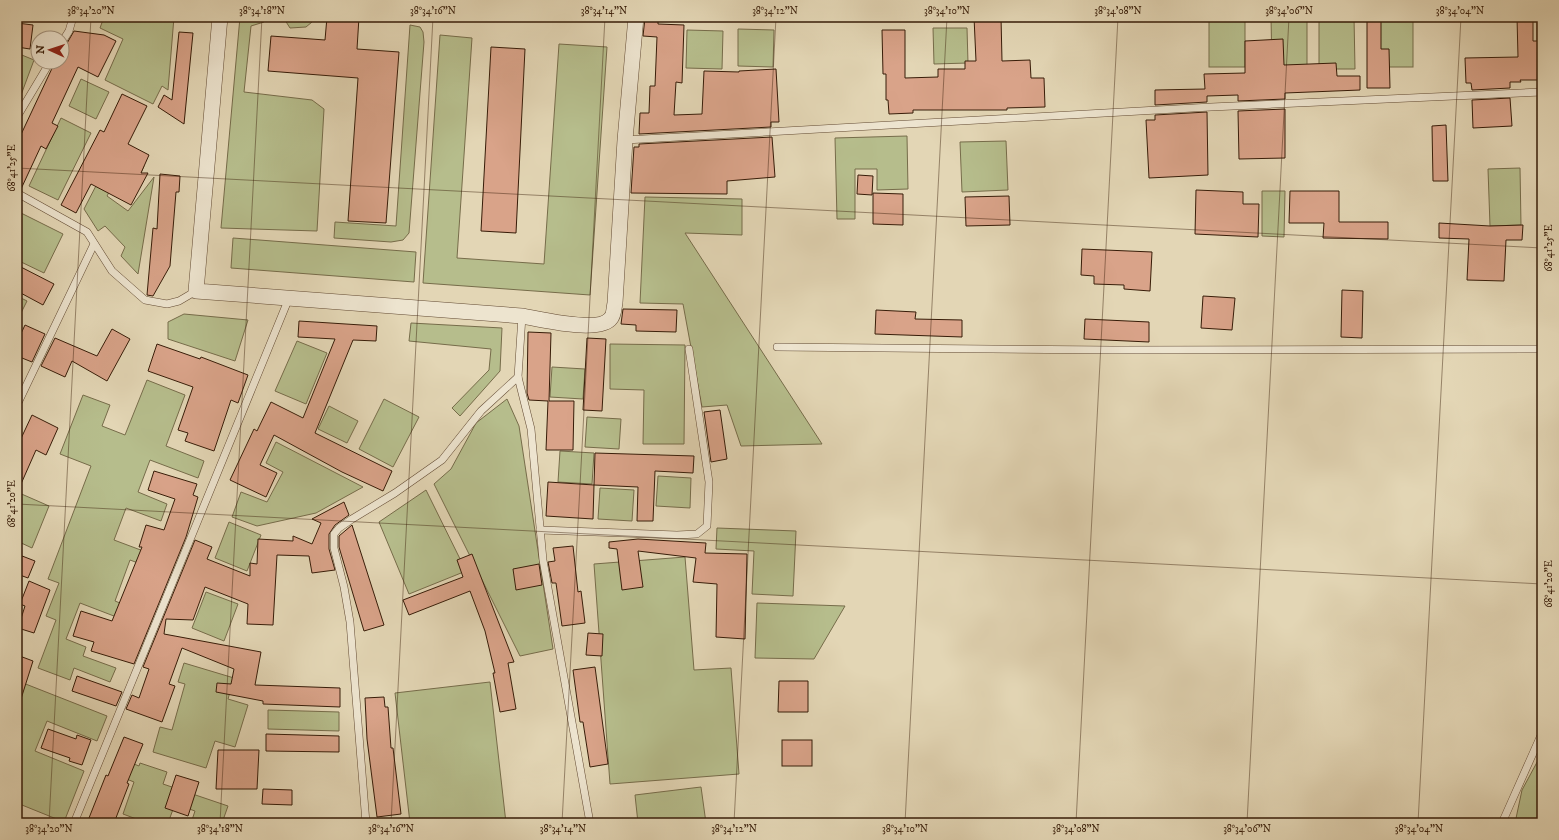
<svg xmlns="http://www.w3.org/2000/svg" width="1559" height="840" font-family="'IM FELL DW Pica',serif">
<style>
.green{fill:#b6bd8c;stroke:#766c4a}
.building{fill:#d9a389;stroke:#371c08}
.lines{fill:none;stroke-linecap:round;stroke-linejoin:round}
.lane-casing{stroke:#624a33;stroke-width:8}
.street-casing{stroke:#624a33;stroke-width:16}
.lane{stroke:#ede4cf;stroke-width:7}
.street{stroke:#ede4cf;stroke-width:15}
.ticks{fill:none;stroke:#371c08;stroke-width:1;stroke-opacity:0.45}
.neatline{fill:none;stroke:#371c08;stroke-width:1.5}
.ticks-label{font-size:10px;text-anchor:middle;fill:#371c08}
</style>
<rect width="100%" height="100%" fill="#e3d6b5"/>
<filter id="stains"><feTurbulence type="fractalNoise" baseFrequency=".005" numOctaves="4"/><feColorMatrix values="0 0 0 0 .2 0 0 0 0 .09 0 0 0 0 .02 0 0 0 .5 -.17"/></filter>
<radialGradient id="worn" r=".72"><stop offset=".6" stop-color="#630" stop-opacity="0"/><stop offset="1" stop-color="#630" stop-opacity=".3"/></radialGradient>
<g class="green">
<polygon points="104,17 174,17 168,90 162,86 153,104 105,80 123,39 100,28"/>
<polygon points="240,17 266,17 264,22 251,26 244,92 312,100 324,109 317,231 221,228"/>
<polygon points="283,17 313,17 312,22 306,27 290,28"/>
<rect x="1209" y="17" width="36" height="50"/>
<polygon points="1271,17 1307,17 1307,69 1272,69"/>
<polygon points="1319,17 1354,17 1355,69 1319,69"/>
<rect x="1377" y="17" width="36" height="50"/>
<polygon points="1537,17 1542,17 1542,43 1537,44"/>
<polygon points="410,25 420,27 423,32 424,42 409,233 403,240 391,242 334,238 335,222 396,226"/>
<polygon points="933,28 967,28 968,63 934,64"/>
<polygon points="738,29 774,30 773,67 738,66"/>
<polygon points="687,30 723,31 722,69 686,68"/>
<polygon points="440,35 472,38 457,258 544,264 559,44 607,47 590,295 423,283"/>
<polygon points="17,53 34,60 21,95 17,94"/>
<polygon points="81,79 109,92 96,119 69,106"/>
<polygon points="61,118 91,133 58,200 29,186"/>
<polygon points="907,136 908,189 877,190 877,169 855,169 855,219 837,219 835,138"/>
<polygon points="1006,141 1008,190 962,192 960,142"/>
<polygon points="114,151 144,166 140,175 123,166 107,196 128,211 154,177 138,274 121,256 125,247 105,226 98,231 84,209"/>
<polygon points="1520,168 1521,225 1490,226 1488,169"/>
<polygon points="1262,191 1285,191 1284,237 1262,236"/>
<polygon points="645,197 742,199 742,235 685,233 822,444 741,446 727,405 702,407 683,304 640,303"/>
<polygon points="17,211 63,234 44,273 17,260"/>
<polygon points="233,238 416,252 414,282 231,268"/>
<polygon points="17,296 27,301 17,321"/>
<polygon points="184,314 248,320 235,361 168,339 168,322"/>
<polygon points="411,323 502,328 500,371 460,416 452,408 489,370 491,349 409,341"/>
<polygon points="297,341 327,353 306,404 275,391"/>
<polygon points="610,344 685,345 684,444 643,444 644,390 610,389"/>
<polygon points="552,367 585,369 583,399 550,397"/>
<polygon points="147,380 185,395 166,446 204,461 198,478 150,460 138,492 167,504 161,521 126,508 114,540 170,561 165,573 130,560 115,601 145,613 140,626 80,603 66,639 86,647 83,656 116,668 110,682 74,668 70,680 38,668 56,620 46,616 59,583 48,579 91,466 60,454 83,395 110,405 102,426 125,435"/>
<polygon points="384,399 419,417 393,467 359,449"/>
<polygon points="507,399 519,426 553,649 520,656 434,484 451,469 476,423"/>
<polygon points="329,406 358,421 347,443 318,429"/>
<polygon points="587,417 621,419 619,449 585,447"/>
<polygon points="276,442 363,487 316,513 257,526 232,517 241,492 267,502 283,472 266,463"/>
<polygon points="560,451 594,453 592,484 558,482"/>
<polygon points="658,476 691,478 690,508 656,506"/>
<polygon points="600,488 634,490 632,521 598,519"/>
<polygon points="426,490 466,571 409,594 379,522"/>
<polygon points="17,492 49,506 32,548 17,541"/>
<polygon points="229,522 261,535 247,571 215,558"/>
<polygon points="717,528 796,531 793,596 752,594 754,551 716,549"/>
<polygon points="685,557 694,670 731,668 739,774 610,784 594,564"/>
<polygon points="206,592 238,604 224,641 192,628"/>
<polygon points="757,603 845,606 814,659 755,658"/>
<polygon points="184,663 234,678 228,699 248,705 235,747 215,741 206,768 153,752 160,727 172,730 185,684 178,682"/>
<polygon points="18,681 107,716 97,741 47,721 35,751 84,771 64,822 17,803"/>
<polygon points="490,682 506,823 410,823 395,693"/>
<polygon points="268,710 339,712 339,731 268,729"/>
<polygon points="1542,753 1542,823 1515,823 1522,790"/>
<polygon points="129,762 139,766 140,763 167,772 163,784 228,806 222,823 191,823 195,811 175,804 168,823 147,823 123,814 134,782 124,778"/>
<polygon points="701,787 706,823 638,823 635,795"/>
</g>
<g class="building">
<polygon points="327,17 359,17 357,49 399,52 386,223 348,221 358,78 268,71 271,36 325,40"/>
<polygon points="974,17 1001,17 1002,61 1030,60 1031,78 1044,78 1045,107 1007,108 1007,110 913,110 913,113 889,114 888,100 886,100 886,74 883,74 882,30 905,30 905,78 938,77 938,69 965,69 965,61 976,61"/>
<polygon points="1367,17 1381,17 1381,49 1389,49 1390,88 1367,88"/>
<polygon points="1517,17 1533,17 1533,41 1542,41 1542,80 1520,80 1521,82 1510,82 1510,88 1472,90 1471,83 1466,83 1465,58 1518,57"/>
<polygon points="645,18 658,19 658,24 684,25 682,83 676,82 674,115 702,114 704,71 739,72 739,71 776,69 779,122 771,122 771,127 639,134 640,113 649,113 650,86 655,86 657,37 643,36"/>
<polygon points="17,23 33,25 30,49 17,47"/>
<polygon points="74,31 104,35 116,41 98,77 78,67 52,123 58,126 46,149 41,146 21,189 17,188 17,143 55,62 62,62 62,48 66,45"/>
<polygon points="179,32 193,33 184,124 158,107 164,95 172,100"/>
<polygon points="1283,39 1284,65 1336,63 1337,76 1360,76 1360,90 1285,93 1285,99 1238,101 1238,95 1207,96 1207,102 1155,105 1155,90 1205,89 1204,74 1245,73 1245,41"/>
<polygon points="491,47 525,49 516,233 481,231"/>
<polygon points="122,94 147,106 128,144 149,155 141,173 148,173 131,205 91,184 76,213 61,205 100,130 104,132"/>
<polygon points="1510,98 1512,126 1473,128 1472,100"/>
<polygon points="1285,109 1285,158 1239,159 1238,111"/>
<polygon points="1207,112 1208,175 1149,178 1146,120 1155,120 1155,115"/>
<polygon points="1446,125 1448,181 1433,181 1432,126"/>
<polygon points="772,137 775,177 727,181 727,194 631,193 634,147 639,147 639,144"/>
<polygon points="160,174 180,176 179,192 176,192 170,266 153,296 147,295 153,228 157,229"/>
<polygon points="858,175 873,176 872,195 857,194"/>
<polygon points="1196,190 1243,192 1243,204 1259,204 1258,237 1195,234"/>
<polygon points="1290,191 1339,191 1339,222 1388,222 1388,239 1323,238 1324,223 1289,223"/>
<polygon points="873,193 903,194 903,225 873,224"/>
<polygon points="1009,196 1010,225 966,226 965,197"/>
<polygon points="1439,223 1490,226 1523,225 1522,240 1506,240 1504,281 1467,280 1469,239 1439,238"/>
<polygon points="1082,249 1152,252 1150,291 1124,289 1124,285 1094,284 1094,276 1081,275"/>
<polygon points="17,265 54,284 43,305 17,291"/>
<polygon points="1342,290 1363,291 1362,338 1341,337"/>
<polygon points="1203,296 1235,298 1232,330 1201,328"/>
<polygon points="623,309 677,310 676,332 636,331 636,325 621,324"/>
<polygon points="876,310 916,312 915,319 962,320 962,337 875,334"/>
<polygon points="1085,319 1149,322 1149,342 1084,339"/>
<polygon points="299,321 377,326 376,341 353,340 315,433 392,471 383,491 342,472 274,435 260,465 277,473 266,497 230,480 254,429 257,431 271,402 303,418 335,339 298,337"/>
<polygon points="25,325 45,334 32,362 17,356 17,342"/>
<polygon points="112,329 130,339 107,381 72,361 65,377 41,366 55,338 97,356"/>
<polygon points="528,332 551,333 549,401 574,401 573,450 546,450 548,401 529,400 527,393"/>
<polygon points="587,338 606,339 602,411 583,410"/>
<polygon points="157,344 200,359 201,357 248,375 238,403 231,400 214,451 185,441 188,433 178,430 193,387 148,371"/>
<polygon points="720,410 727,459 711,462 704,412"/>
<polygon points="32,415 58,428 46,455 36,450 17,493 17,447"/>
<polygon points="595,453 694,456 693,473 655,471 653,521 637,521 638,487 594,485"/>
<polygon points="154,471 197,484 193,495 198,497 186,537 134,664 91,651 94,642 73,636 81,611 112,621 142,547 139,547 146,525 164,530 175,499 148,490"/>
<polygon points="548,482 594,485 593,519 546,516"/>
<polygon points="344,502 349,515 335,525 329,534 329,549 335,570 312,573 309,556 277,555 273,625 247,624 248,604 205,587 193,620 166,619 164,634 261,652 255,685 340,688 340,707 263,704 263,701 216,692 217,683 231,684 234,669 182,648 169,684 175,686 162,722 126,709 132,695 139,698 149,669 143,667 195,540 212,547 207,559 250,576 250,563 257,564 258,539 293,541 293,536 312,544 321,523 312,519"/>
<polygon points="352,525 384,625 364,631 339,547 339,536"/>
<polygon points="638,539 706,543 705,553 747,554 745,639 716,637 717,584 693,582 696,558 638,551 643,587 622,590 617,549 609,548 609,542"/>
<polygon points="573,546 578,592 581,591 585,623 562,626 556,583 552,583 548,562 555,561 553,548"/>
<polygon points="17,554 35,561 28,578 17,574"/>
<polygon points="472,554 514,662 508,663 516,709 500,712 493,673 495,673 485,631 470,591 409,615 403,600 463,577 457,560"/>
<polygon points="539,564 542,585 516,590 513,569"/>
<polygon points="29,581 50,590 34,633 18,628 25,606 20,604"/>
<polygon points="588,633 603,634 602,656 586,655"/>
<polygon points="17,655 33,661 20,702 17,701"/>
<polygon points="595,667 608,764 590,767 583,722 580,722 573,670"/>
<polygon points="77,676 122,692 116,706 72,691"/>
<polygon points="779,681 808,681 808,712 778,712"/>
<polygon points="384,697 385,707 388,707 391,748 393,748 401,814 377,817 367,739 365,698"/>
<polygon points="48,729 76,739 77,735 91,740 82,765 69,761 70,758 41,748"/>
<polygon points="266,734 339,736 339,752 266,751"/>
<polygon points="124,737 143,744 127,783 129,784 114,823 87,823 106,775 108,776"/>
<rect x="782" y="740" width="30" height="26"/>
<polygon points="218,750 259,750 257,789 216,789"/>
<polygon points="176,775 199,782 188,816 165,808"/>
<polygon points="263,789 292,790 292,805 262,804"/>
</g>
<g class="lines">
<defs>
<g id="lane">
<polyline points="62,42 69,31 73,17"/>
<polyline points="17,117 50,62"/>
<polyline points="625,140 1211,107 1542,92"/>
<polyline points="17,193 87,232 112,271 145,300 167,304 179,301 196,291"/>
<polyline points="522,316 518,377 531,429 543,560 590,823"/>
<polyline points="777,347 1112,350 1542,349"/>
<polyline points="17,405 94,244"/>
<polyline points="540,530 677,535 697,534 707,526 709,482 689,349"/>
<polyline points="74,823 289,298"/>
<polyline points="366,823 350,622 344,587 334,548 334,534 339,528 352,519 395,493 442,460 481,411 518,377"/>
<polyline points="1502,823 1542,733"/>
</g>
<path id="street" d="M 220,17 L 196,291 L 522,316 C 539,319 600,334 611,318 C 614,315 614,307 615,303 L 625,140 L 636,17"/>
</defs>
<use href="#lane" class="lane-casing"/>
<use href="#street" class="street-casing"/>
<use href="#lane" class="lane"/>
<use href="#street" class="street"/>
</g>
<path class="ticks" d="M 17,168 L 1542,248M 17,504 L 1542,584M 49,823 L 91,17M 220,823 L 262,17M 391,823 L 433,17M 562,823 L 605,17M 734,823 L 776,17M 905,823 L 947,17M 1076,823 L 1118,17M 1247,823 L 1289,17M 1418,823 L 1461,17"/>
<rect width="1559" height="840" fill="none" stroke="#e3d6b5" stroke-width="44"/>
<g transform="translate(50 50) rotate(273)"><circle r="19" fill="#ede4cf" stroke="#a4947f"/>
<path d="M0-3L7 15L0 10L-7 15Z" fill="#8f2418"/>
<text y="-6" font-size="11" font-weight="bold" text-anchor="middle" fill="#371c08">N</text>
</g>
<rect x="22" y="22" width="1515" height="796" class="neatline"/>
<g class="ticks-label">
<text x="91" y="14">38°34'20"N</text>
<text x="262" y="14">38°34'18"N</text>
<text x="433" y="14">38°34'16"N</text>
<text x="604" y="14">38°34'14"N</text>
<text x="775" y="14">38°34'12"N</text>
<text x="947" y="14">38°34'10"N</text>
<text x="1118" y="14">38°34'08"N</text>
<text x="1289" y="14">38°34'06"N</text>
<text x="1460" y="14">38°34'04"N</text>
<text transform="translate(11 168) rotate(-90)" y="4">68°41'25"E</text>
<text transform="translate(1548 248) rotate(-90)" y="4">68°41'25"E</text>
<text transform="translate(11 504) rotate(-90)" y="4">68°41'20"E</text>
<text transform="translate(1548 584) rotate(-90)" y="4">68°41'20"E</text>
<text x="49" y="832">38°34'20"N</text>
<text x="220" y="832">38°34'18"N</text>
<text x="391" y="832">38°34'16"N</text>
<text x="563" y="832">38°34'14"N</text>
<text x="734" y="832">38°34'12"N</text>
<text x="905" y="832">38°34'10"N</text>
<text x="1076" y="832">38°34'08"N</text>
<text x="1247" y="832">38°34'06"N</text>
<text x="1419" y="832">38°34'04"N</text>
</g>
<rect width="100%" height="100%" filter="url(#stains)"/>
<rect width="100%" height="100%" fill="url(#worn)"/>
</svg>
